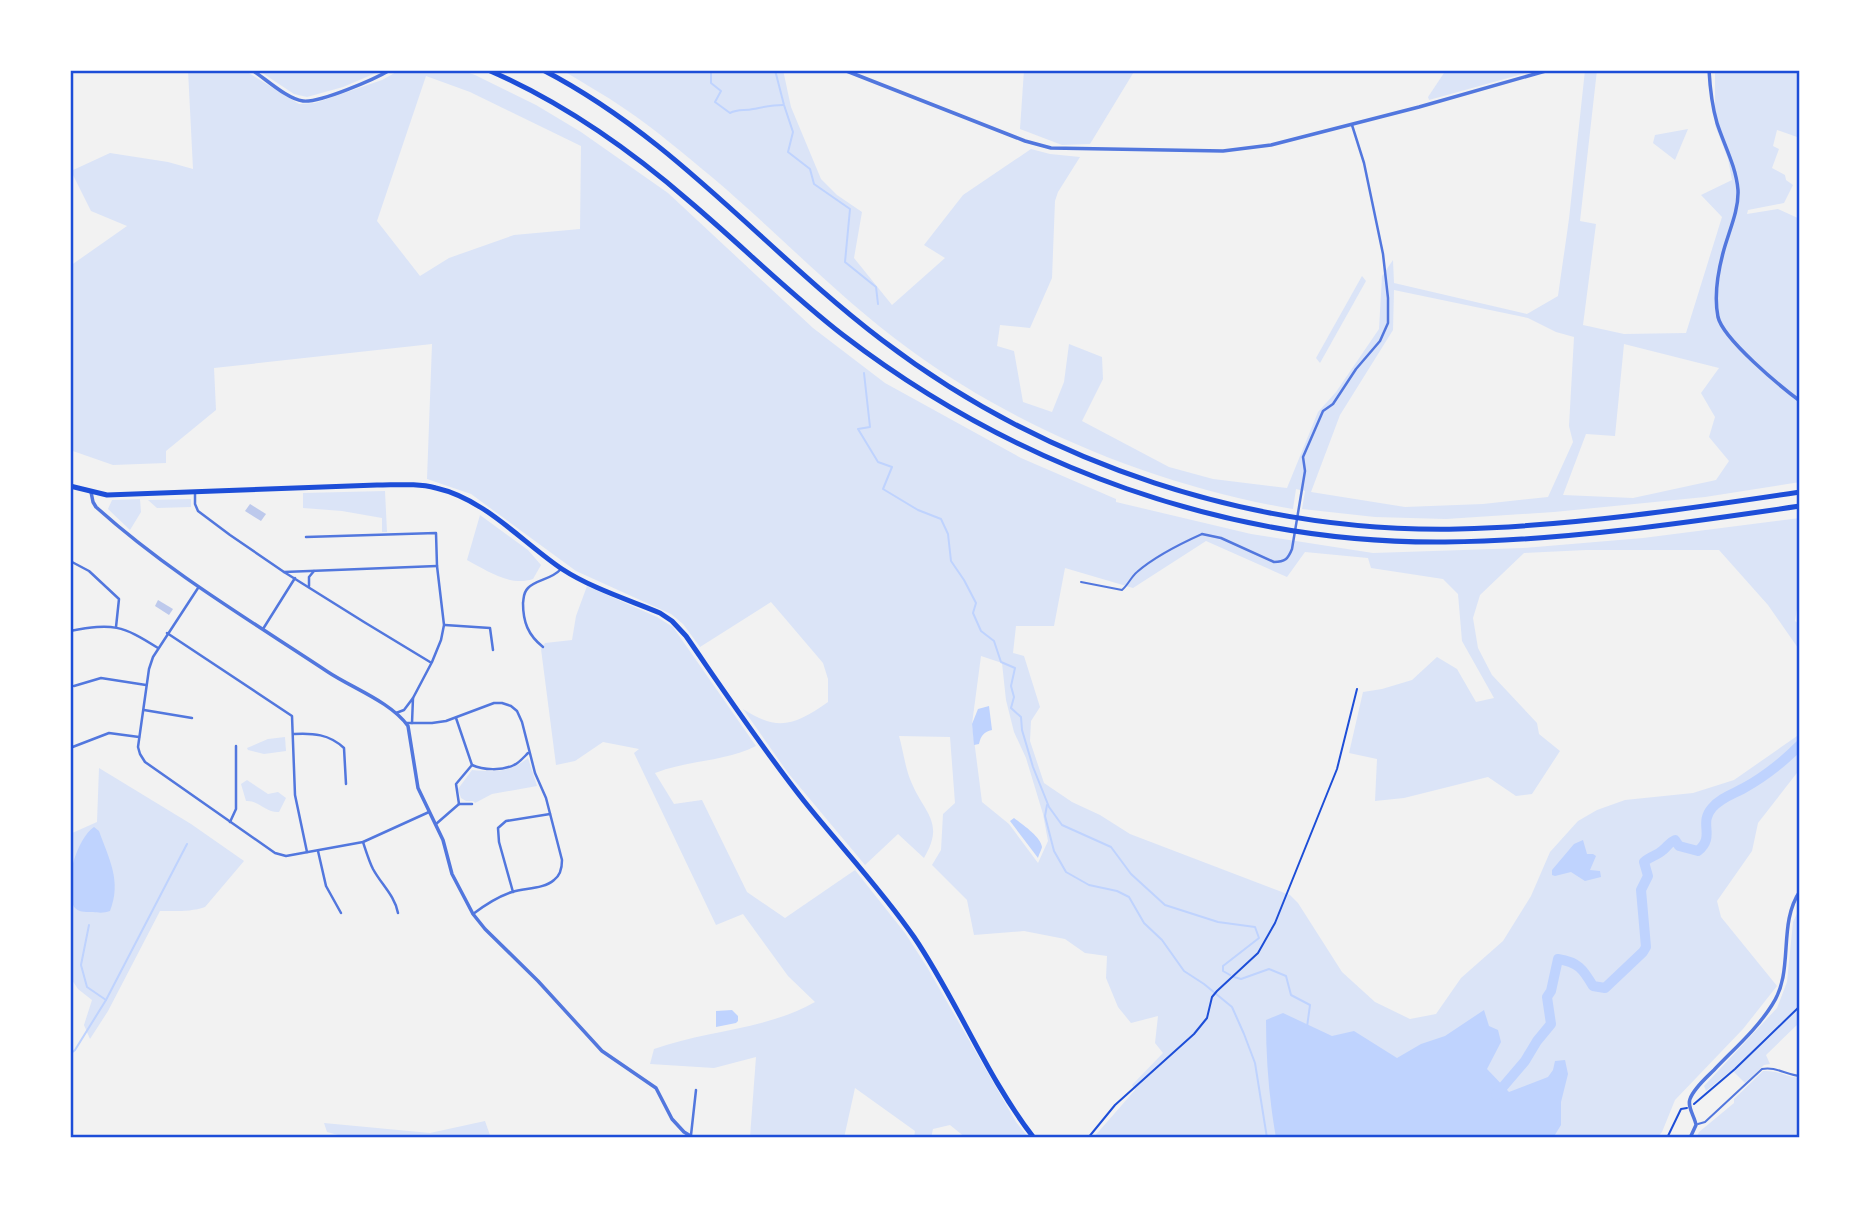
<svg xmlns="http://www.w3.org/2000/svg" width="1870" height="1208" font-family="Raleway,sans-serif">
<style>
.green{fill:#dbe4f7;fill-rule:evenodd}
.water{fill:#bfd3fe}
.lines{fill:none;stroke-linecap:round;stroke-linejoin:round}
.stream{stroke:#bfd3fe;stroke-width:2}
.river{stroke:#bfd3fe;stroke-width:10}
.building{fill:#bdc9ec}
.path{stroke:#1d4ed8;stroke-width:2}
.service{stroke:#5277de;stroke-width:2}
.minor{stroke:#5277de;stroke-width:2.5}
.tertiary{stroke:#5277de;stroke-width:3.5}
.trunk{stroke:#1d4ed8;stroke-width:5}
.motorway{stroke:#1d4ed8;stroke-width:5}
.neatline{fill:none;stroke:#1d4ed8;stroke-width:2.5}
</style>
<rect width="100%" height="100%" fill="#f2f2f2"/>
<g class="green">
<path d="M 188,70 L 244,70 L 299,104 L 315,103 L 382,80 L 400,70 L 460,70 L 475,75 L 536,105 L 581,132 L 668,193 L 813,328 L 885,383 L 1021,458 L 1116,499 L 1116,502 L 1251,534 L 1373,553 L 1523,548 L 1643,538 L 1800,518 L 1800,590 L 1795,621 L 1800,625 L 1800,654 L 1798,648 L 1768,605 L 1719,550 L 1586,550 L 1524,553 L 1480,595 L 1473,618 L 1478,648 L 1492,675 L 1537,723 L 1539,734 L 1560,751 L 1532,794 L 1516,796 L 1488,777 L 1404,798 L 1375,801 L 1377,759 L 1349,753 L 1363,692 L 1382,689 L 1412,680 L 1437,657 L 1457,669 L 1476,702 L 1494,698 L 1462,641 L 1458,594 L 1443,579 L 1371,568 L 1368,558 L 1305,552 L 1287,577 L 1206,541 L 1133,588 L 1065,568 L 1054,626 L 1016,626 L 1013,653 L 1024,656 L 1040,707 L 1031,721 L 1030,741 L 1044,783 L 1072,802 L 1100,815 L 1130,834 L 1290,895 L 1298,903 L 1342,972 L 1375,1002 L 1410,1019 L 1436,1014 L 1461,978 L 1503,941 L 1531,896 L 1550,852 L 1578,821 L 1597,810 L 1625,800 L 1693,793 L 1734,780 L 1800,734 L 1800,769 L 1758,823 L 1752,851 L 1717,901 L 1721,917 L 1777,986 L 1743,1029 L 1675,1100 L 1662,1132 L 1657,1138 L 1093,1138 L 1135,1090 L 1132,1085 L 1163,1053 L 1155,1043 L 1158,1016 L 1131,1023 L 1118,1007 L 1106,978 L 1107,956 L 1085,953 L 1065,939 L 1024,931 L 974,935 L 967,900 L 932,865 L 941,850 L 943,814 L 955,803 L 950,737 L 899,736 C 903,750 905,766 910,779 C 923,813 946,821 924,858 L 898,834 L 865,865 L 788,773 L 743,709 C 778,732 795,725 828,702 L 828,679 L 823,663 L 771,602 L 700,647 L 683,624 L 671,614 L 576,571 L 471,494 L 427,479 L 432,344 L 214,368 L 216,410 L 166,451 L 166,463 L 113,465 L 70,450 L 70,266 L 127,226 L 91,211 L 71,171 L 110,153 L 168,162 L 193,169 ZM 426,76 L 470,92 L 581,146 L 580,229 L 514,235 L 449,258 L 420,276 L 377,221 ZM 981,656 L 1002,663 L 1006,700 L 1014,732 L 1026,758 L 1043,814 L 1048,841 L 1038,863 L 1009,824 L 982,802 L 972,724 Z"/>
<polygon points="258,70 383,70 343,87 307,97 294,94"/>
<path d="M 562,70 L 783,70 L 791,107 L 821,179 L 837,195 L 862,212 L 854,258 L 892,305 L 945,258 L 924,245 L 963,195 L 1031,149 L 1050,154 L 1080,157 L 1058,192 L 1055,201 L 1052,278 L 1030,328 L 1000,325 L 997,346 L 1014,351 L 1023,402 L 1052,412 L 1064,382 L 1069,344 L 1102,357 L 1103,379 L 1082,421 L 1169,467 L 1213,479 L 1287,488 L 1318,412 L 1336,392 L 1379,329 L 1382,276 L 1393,260 L 1394,283 L 1527,314 L 1558,296 L 1569,219 L 1585,70 L 1597,70 L 1580,221 L 1596,224 L 1583,325 L 1624,334 L 1686,333 L 1722,217 L 1701,195 L 1732,180 L 1728,159 L 1715,125 L 1715,70 L 1800,70 L 1800,138 L 1777,130 L 1773,146 L 1779,149 L 1772,168 L 1785,175 L 1786,180 L 1793,185 L 1784,203 L 1748,210 L 1747,214 L 1778,209 L 1800,219 L 1800,482 L 1705,497 L 1554,512 L 1446,519 L 1375,517 L 1302,509 L 1305,491 L 1296,489 L 1293,509 C 1159,486 1019,430 909,349 C 839,298 779,234 713,178 C 685,155 655,129 625,109 C 605,95 583,83 562,70 ZM 1394,290 L 1528,318 L 1556,332 L 1574,337 L 1569,426 L 1573,442 L 1548,497 L 1483,504 L 1405,507 L 1311,492 L 1340,415 L 1393,330 ZM 1624,344 L 1719,368 L 1701,393 L 1715,417 L 1709,437 L 1729,461 L 1716,480 L 1633,498 L 1563,495 L 1586,434 L 1615,436 Z"/>
<polygon points="1024,70 1135,70 1090,144 1062,145 1020,129"/>
<polygon points="1446,70 1537,70 1429,100 1428,97"/>
<polygon points="1688,129 1675,160 1653,143 1655,135"/>
<polygon points="1362,276 1366,281 1320,363 1316,358"/>
<polygon points="385,491 387,532 382,532 382,518 342,511 303,508 303,493"/>
<polygon points="140,499 141,512 130,530 108,509 112,500"/>
<polygon points="191,499 191,507 157,508 148,500"/>
<path d="M 480,515 L 528,550 L 541,565 L 533,579 C 510,587 486,570 467,560 Z"/>
<path d="M 587,586 L 657,617 L 673,627 L 756,746 C 724,762 688,760 655,773 L 674,804 L 702,800 L 747,892 L 785,918 L 855,870 L 905,933 L 927,967 L 1016,1122 L 1029,1138 L 966,1138 L 950,1125 L 933,1129 L 931,1138 L 914,1138 L 915,1131 L 855,1088 L 844,1138 L 752,1138 L 750,1137 L 756,1057 L 714,1068 L 650,1064 L 654,1049 C 706,1030 766,1030 815,1002 L 788,976 L 743,914 L 716,925 L 634,753 L 639,749 L 603,742 L 575,761 L 556,765 L 541,649 L 545,643 L 572,640 L 576,616 Z"/>
<polygon points="285,737 286,751 264,754 248,750 247,748 268,739"/>
<path d="M 528,758 L 537,786 L 492,794 L 475,803 L 473,801 L 466,801 L 461,798 L 458,789 L 472,770 C 496,772 509,773 528,758 Z"/>
<path d="M 99,768 L 191,824 L 244,861 L 205,907 C 191,912 175,911 160,911 L 108,1011 L 90,1039 L 84,1025 L 92,1000 L 78,989 L 70,977 L 70,834 L 97,822 Z"/>
<path d="M 247,780 L 268,794 L 278,792 L 286,798 L 279,812 C 266,813 259,800 246,801 L 241,784 Z"/>
<polygon points="1800,907 1800,1022 1766,1055 1770,1064 1764,1065 1745,1083 1732,1070 1706,1091 1704,1086 1777,1008 1787,982 1793,922"/>
<path d="M 1763,1071 C 1779,1070 1785,1077 1800,1078 L 1800,1138 L 1793,1138 L 1793,1135 L 1778,1136 L 1778,1138 L 1696,1138 L 1699,1132 L 1734,1103 L 1734,1099 Z"/>
<polygon points="485,1121 491,1138 349,1138 327,1132 324,1123 430,1133"/>
</g>
<g class="water">
<path d="M 989,706 L 992,730 C 984,732 981,735 979,744 L 974,745 L 972,724 L 978,709 Z"/>
<path d="M 1014,818 C 1022,824 1041,837 1042,847 C 1042,848 1038,857 1038,858 L 1010,821 Z"/>
<path d="M 94,827 L 99,831 C 109,859 122,881 110,911 C 104,913 100,913 93,912 C 86,912 77,913 73,905 C 62,887 77,838 94,827 Z"/>
<polygon points="1583,840 1587,854 1593,854 1596,856 1590,870 1600,871 1601,877 1585,881 1571,872 1555,876 1552,875 1552,870 1574,844"/>
<polygon points="732,1010 738,1016 738,1021 736,1023 716,1027 716,1011"/>
<path d="M 1484,1010 L 1489,1026 L 1498,1030 L 1501,1042 L 1487,1069 L 1509,1092 L 1548,1077 L 1553,1070 L 1555,1061 L 1565,1060 L 1568,1074 L 1561,1102 L 1561,1125 L 1553,1138 L 1276,1138 C 1269,1098 1266,1060 1266,1020 L 1283,1013 L 1332,1036 L 1354,1031 L 1397,1058 L 1421,1044 L 1445,1036 Z"/>
</g>
<g class="lines">
<g class="stream">
<path d="M 711,70 L 711,83 L 721,91 L 715,102 L 730,113 C 738,109 745,111 753,109 C 764,107 772,105 783,105"/>
<polyline points="775,70 784,105 793,132 788,152 810,169 814,184 850,209 845,262 876,287 878,304"/>
<polyline points="864,373 870,427 858,429 878,462 892,467 883,489 918,510 941,519 948,534 951,561 964,580 976,603 973,613 981,631 994,641 1001,662 1015,668 1011,686 1014,697 1011,708 1021,717 1022,730 1033,767 1049,807 1062,825 1111,847 1131,874 1165,905 1218,922 1255,927 1259,938 1223,966 1223,971 1230,975"/>
<polyline points="1047,805 1045,816 1054,851 1066,872 1089,885 1117,891 1129,897 1144,923 1162,940 1184,971 1204,984 1232,1007 1244,1034 1255,1063 1267,1138"/>
<polyline points="89,925 81,965 87,987 106,1000"/>
<polyline points="1234,977 1241,979 1269,969 1286,976 1291,995 1310,1005 1307,1027"/>
<polyline points="70,1054 75,1050 106,1000 187,844"/>
</g>
<path class="river" d="M 1496,1095 L 1525,1061 L 1537,1041 L 1551,1024 L 1547,997 L 1551,991 L 1558,959 C 1578,962 1583,969 1593,986 L 1605,988 L 1643,952 L 1646,947 L 1641,890 L 1648,876 L 1644,862 C 1650,856 1657,856 1663,850 C 1668,846 1668,843 1675,840 L 1679,846 L 1698,851 C 1716,836 1698,824 1712,808 C 1720,798 1733,794 1744,788 C 1764,777 1784,761 1800,745"/>
</g>
<g class="building">
<polygon points="250,504 266,514 261,521 245,511"/>
<polygon points="158,600 173,609 169,615 155,606"/>
</g>
<g class="lines">
<g class="path">
<polyline points="1694,1104 1735,1069 1800,1006"/>
<polyline points="1088,1138 1115,1105 1194,1034 1207,1018 1212,997 1217,991 1258,953 1275,923 1337,769 1357,689"/>
<polyline points="1667,1138 1681,1109 1687,1108"/>
</g>
<g class="service">
<path d="M 1081,582 L 1122,590 C 1128,585 1131,577 1137,572 C 1153,558 1182,543 1202,534"/>
<path d="M 1698,1124 L 1705,1122 L 1762,1069 C 1775,1066 1787,1075 1800,1076"/>
</g>
<g class="minor">
<polyline points="195,494 195,504 198,511 230,535 284,572 437,566"/>
<path d="M 1202,534 L 1221,538 L 1274,562 C 1285,562 1288,559 1292,549 L 1305,471 L 1303,457 L 1323,411 L 1333,404 L 1356,369 L 1380,341 L 1388,323 L 1388,298 L 1383,254 L 1364,163 L 1352,125"/>
<polyline points="306,537 436,533 437,566 444,625 441,640 432,662 413,698"/>
<polyline points="72,562 89,571 119,599 116,627"/>
<polyline points="284,572 364,622 430,662"/>
<polyline points="309,586 309,577 314,571"/>
<polyline points="198,588 153,657 149,669 138,747 140,754 145,762 275,853 286,856 363,842 429,812"/>
<polyline points="445,625 490,628 493,650"/>
<polyline points="263,629 295,578"/>
<path d="M 70,631 C 113,623 122,625 158,648"/>
<polyline points="167,633 292,716 295,795 307,852"/>
<path d="M 543,647 C 528,635 523,622 523,603 C 524,597 523,593 528,588 C 537,579 551,580 561,569"/>
<polyline points="74,686 101,678 146,685"/>
<polyline points="144,710 192,718"/>
<polyline points="396,713 404,710 413,698 412,723"/>
<path d="M 456,718 L 472,765 C 483,770 502,771 514,765 C 519,763 524,757 528,753"/>
<path d="M 406,723 L 432,723 L 446,721 L 494,703 L 502,703 L 511,706 L 517,711 L 522,722 L 535,773 L 546,798 L 562,860 C 562,867 561,875 554,880 C 544,889 525,888 512,892 C 497,897 485,905 473,914"/>
<path d="M 294,734 C 313,733 329,734 344,748 L 346,784"/>
<polyline points="70,748 109,733 139,737"/>
<polyline points="459,804 456,784 472,765"/>
<polyline points="459,804 472,804"/>
<polyline points="230,822 236,809 236,746"/>
<polyline points="436,824 459,804"/>
<path d="M 363,842 C 366,851 369,861 373,869 C 381,884 395,896 398,913"/>
<polyline points="318,851 326,886 341,913"/>
<polyline points="513,892 499,842 498,828 506,821 550,814"/>
<polyline points="691,1135 696,1090"/>
</g>
<g class="tertiary">
<path d="M 252,70 C 266,79 287,99 303,101 C 320,103 375,79 390,70"/>
<polyline points="844,70 1025,141 1051,148 1223,151 1271,145 1419,107 1549,70"/>
<path d="M 1709,70 C 1710,88 1712,106 1717,123 C 1724,145 1736,166 1738,190 C 1739,211 1728,233 1723,253 C 1718,272 1714,297 1718,317 C 1723,339 1781,387 1800,401"/>
<path d="M 91,492 L 93,502 L 96,507 C 167,571 248,619 328,672 C 352,688 391,702 408,726 L 418,788 L 443,840 L 452,874 L 473,914 L 485,929 L 538,981 L 602,1051 L 656,1088 L 672,1119 L 684,1132 L 694,1138"/>
<path d="M 1690,1138 L 1696,1125 C 1695,1117 1687,1107 1690,1099 C 1694,1088 1706,1078 1714,1070 C 1734,1049 1757,1029 1772,1005 C 1795,971 1777,925 1800,891"/>
</g>
<path class="trunk" d="M 70,486 L 107,495 L 377,485 C 397,485 417,483 436,488 C 485,499 522,542 562,569 C 591,588 629,600 660,613 L 672,621 L 686,636 C 724,691 762,748 804,801 C 840,846 881,889 914,937 C 958,1002 986,1076 1034,1138"/>
<g class="motorway">
<path d="M 488,70 C 562,102 628,148 689,201 C 741,245 789,293 843,335 C 1015,467 1227,544 1445,542 C 1561,541 1685,523 1800,506"/>
<path d="M 543,70 C 676,139 765,251 882,340 C 1046,465 1252,533 1458,529 C 1572,526 1687,509 1800,492"/>
</g>
</g>
<rect width="1870" height="1208" fill="none" stroke="#ffffff" stroke-width="144"/>
<rect x="72" y="72" width="1726" height="1064" class="neatline"/>
</svg>
